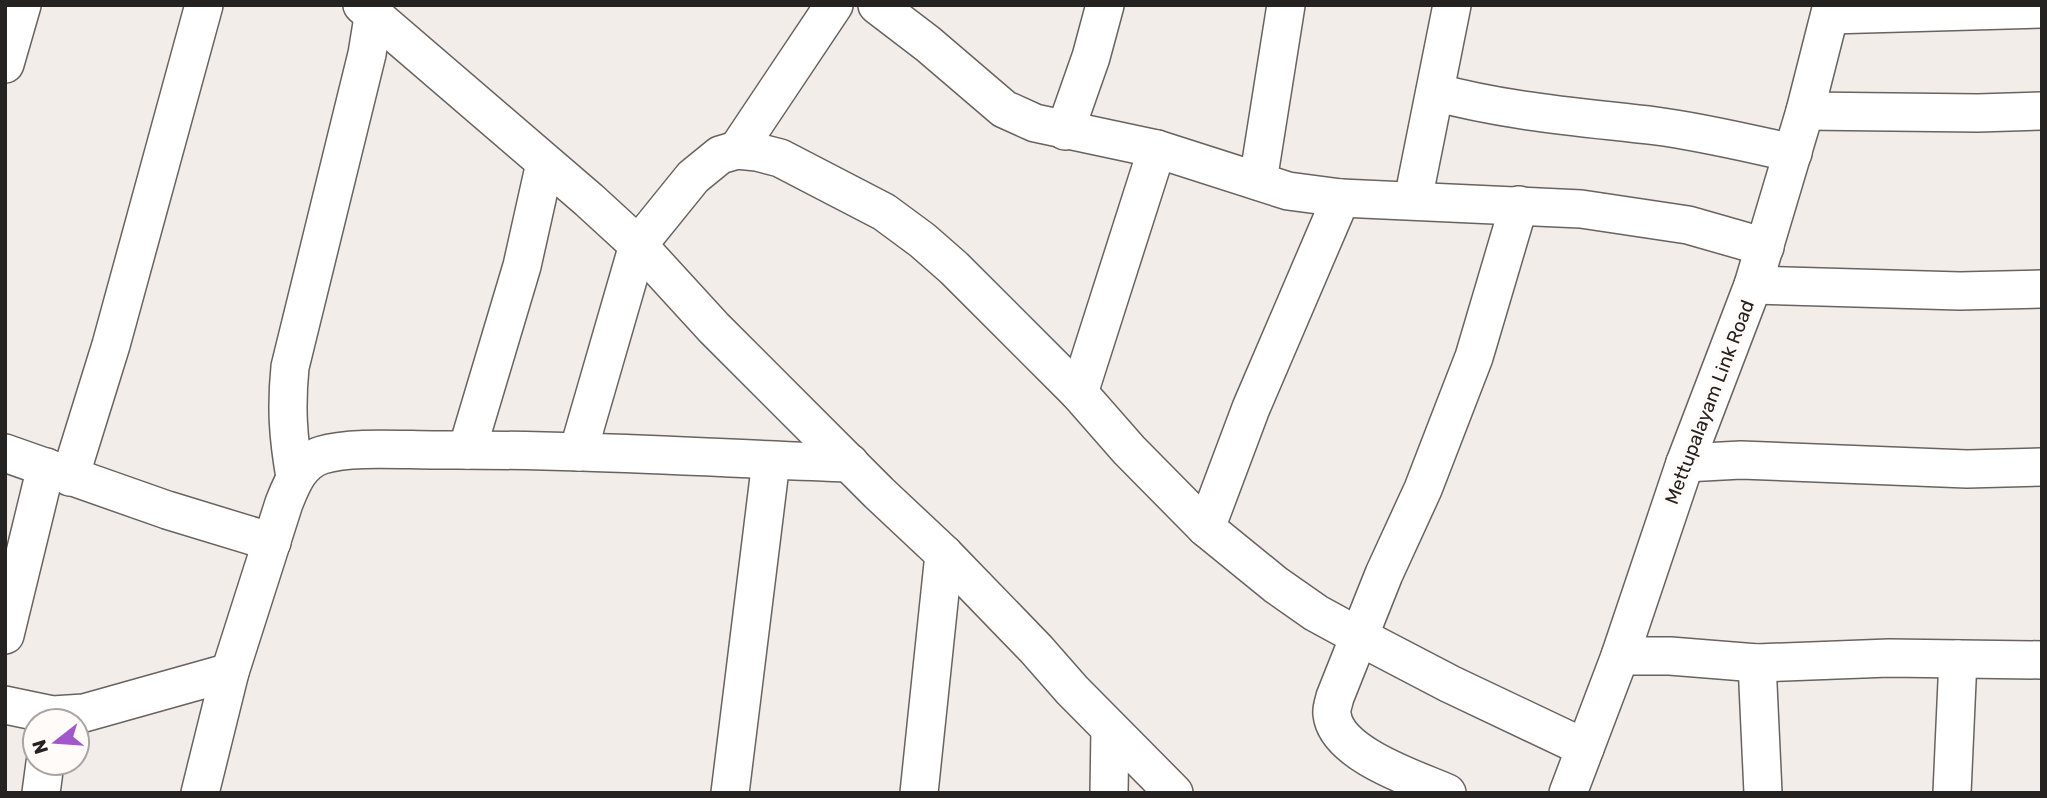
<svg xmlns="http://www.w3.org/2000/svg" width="2047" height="798" font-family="Rubik,sans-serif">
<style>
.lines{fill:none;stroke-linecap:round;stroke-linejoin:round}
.minor-casing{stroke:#686360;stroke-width:40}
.minor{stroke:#fff;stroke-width:37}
.labels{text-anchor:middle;stroke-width:7;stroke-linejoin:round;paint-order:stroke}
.street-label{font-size:19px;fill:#252321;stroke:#fffbf9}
</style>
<rect width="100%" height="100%" fill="#f3ede9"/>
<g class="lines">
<defs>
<g id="minor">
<polyline points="362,5 589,200 638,245 714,328 879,493 944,554 1036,649 1072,690 1174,793"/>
<polyline points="877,5 928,44 1004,109 1035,123 1157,149 1288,191 1341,198 1581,209 1688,225 1765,247"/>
<polyline points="1830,15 2042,9"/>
<polyline points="5,64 22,5"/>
<path d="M 1435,92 C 1508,112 1581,117 1656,126 C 1702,132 1747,143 1793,153"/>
<polyline points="1805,111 1978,113 2042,111"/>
<polyline points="1065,131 1091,57 1105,5"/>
<polyline points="737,150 834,5"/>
<polyline points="1258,181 1286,5"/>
<polyline points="1413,200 1452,5"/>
<polyline points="1753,285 1960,291 2042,289"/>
<polyline points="1079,393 1157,149"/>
<polyline points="467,450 522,266 545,163"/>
<polyline points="578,452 638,245 693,177 720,155 737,150 757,152 780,158 884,212 922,240 954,268 1079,393 1129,450 1206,528 1276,585 1316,613 1360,637 1450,684 1585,748"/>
<polyline points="5,453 167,510 272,542"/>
<polyline points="1685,463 1741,460 1967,469 2042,467"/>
<polyline points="70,477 111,345 204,5"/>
<path d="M 295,477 C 288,437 286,408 290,367 L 367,54 L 375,5"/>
<polyline points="1206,528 1251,408 1341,198"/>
<polyline points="5,635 46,467"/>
<polyline points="1620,656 1670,656 1757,663 1889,658 2042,660"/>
<polyline points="1757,663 1763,793"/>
<polyline points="5,705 53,715 84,713 230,672"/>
<polyline points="41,793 45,763"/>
<path d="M 200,793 L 230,672 L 284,503 C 292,483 300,462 322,455 C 350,446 403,450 434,450 C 572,449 711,458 850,463"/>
<polyline points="730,793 771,461"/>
<polyline points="919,793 944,554"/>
<polyline points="1109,793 1110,729"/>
<path d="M 1447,793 C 1415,779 1336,754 1332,714 C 1331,709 1334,702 1335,697 L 1384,574 L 1423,489 L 1474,357 L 1519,205"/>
<polyline points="1568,793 1620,656 1685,463 1753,285 1805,111 1832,5"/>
<polyline points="1952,793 1958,659"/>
</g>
</defs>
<use href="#minor" class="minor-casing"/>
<use href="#minor" class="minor"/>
</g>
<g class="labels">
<g class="street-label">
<text transform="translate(1709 402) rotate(-69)" y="7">Mettupalayam Link Road</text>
</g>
</g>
<rect width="2047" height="798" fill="none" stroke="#252321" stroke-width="14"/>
<g transform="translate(56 742) rotate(253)"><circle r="33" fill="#fffbf9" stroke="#a8a5a3" stroke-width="2"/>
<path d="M0-5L12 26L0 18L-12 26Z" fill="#a158cb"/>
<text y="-10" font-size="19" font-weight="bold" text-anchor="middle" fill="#252321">N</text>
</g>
</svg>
